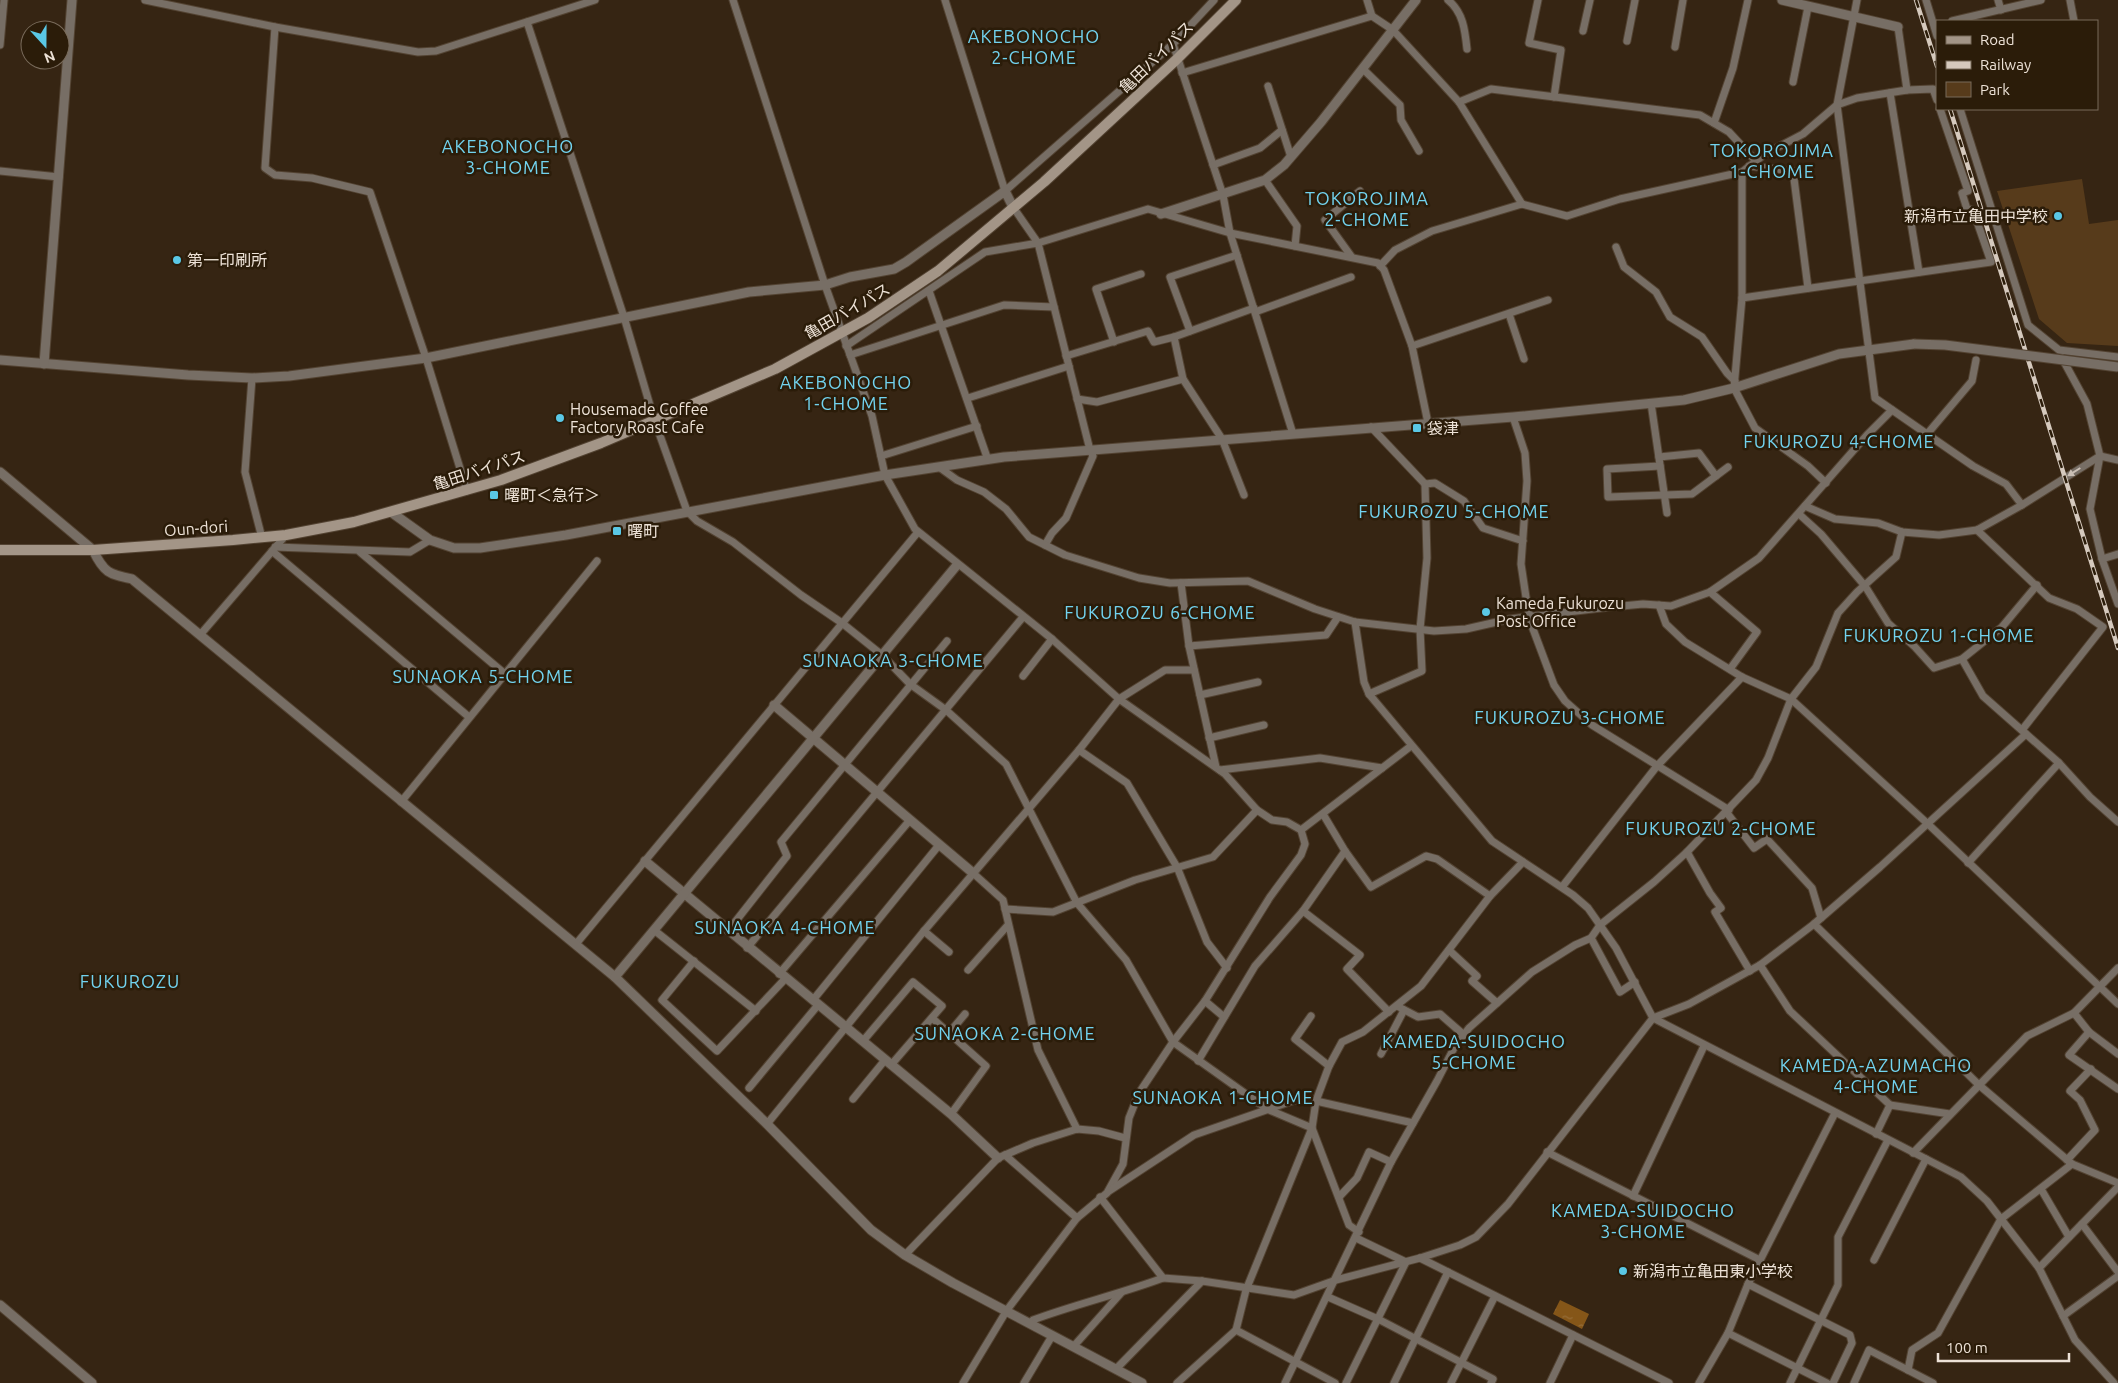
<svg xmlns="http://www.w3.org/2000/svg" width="2118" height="1383" font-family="Ubuntu,'Noto Sans JP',sans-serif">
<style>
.green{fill:#573b1b}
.water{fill:url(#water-ripples)}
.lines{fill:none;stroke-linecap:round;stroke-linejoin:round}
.minor-casing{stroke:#534332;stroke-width:9}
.tertiary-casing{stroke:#534332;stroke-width:11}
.secondary-casing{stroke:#534332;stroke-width:12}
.minor{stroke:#776e65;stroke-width:7}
.tertiary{stroke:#776e65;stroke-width:9}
.secondary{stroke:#a39587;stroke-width:10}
.rail-casing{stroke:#d5c9bd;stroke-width:4.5}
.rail{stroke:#2b1c09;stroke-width:2.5;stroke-dasharray:8;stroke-linecap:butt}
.tertiary-bridge-casing{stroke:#534332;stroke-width:11;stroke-linecap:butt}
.tertiary-bridge{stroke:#776e65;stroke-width:9}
.oneway{fill:#cabfb5}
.poi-dot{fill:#5ac8e6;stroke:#2b1c09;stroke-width:2}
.labels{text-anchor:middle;stroke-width:5;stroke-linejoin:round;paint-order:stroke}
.street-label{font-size:16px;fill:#ede2d7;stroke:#2b1c09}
.poi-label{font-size:16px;fill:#ede2d7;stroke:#2b1c09;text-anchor:start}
.neighbourhood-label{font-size:18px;letter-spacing:1px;fill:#72d3ef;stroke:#2b1c09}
</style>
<defs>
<pattern id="water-ripples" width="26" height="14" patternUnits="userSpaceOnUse" patternTransform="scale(1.25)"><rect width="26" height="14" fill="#855618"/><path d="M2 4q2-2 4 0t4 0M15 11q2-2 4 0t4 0" fill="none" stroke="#976e39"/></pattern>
</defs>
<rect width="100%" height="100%" fill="#362513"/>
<polygon class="green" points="2082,179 2089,224 2118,220 2118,346 2067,343 2039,319 1997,191"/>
<polygon class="water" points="1560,1300 1589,1314 1582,1329 1553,1314"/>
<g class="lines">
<defs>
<g id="minor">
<polyline points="145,0 275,27 418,52 436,51 595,0"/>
<polyline points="733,0 825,285 872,416 885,475 915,529 1052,639 1119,699 1225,774 1257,810 1272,820 1287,822 1301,830 1305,844 1301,855 1270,897 1205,1001 1173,1042 1139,1093 1129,1118 1123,1164 1107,1193 1077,1218 1007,1310 963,1383"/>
<polyline points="945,0 1005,191 1173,44 1214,0"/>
<polyline points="1367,0 1372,16 1393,30 1459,102 1522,204"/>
<path d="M 1448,0 C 1463,12 1465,30 1467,49"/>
<polyline points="1538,0 1529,43 1561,50 1554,97"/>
<polyline points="1857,0 1837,105 1875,398 1973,466 2006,484 2022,505"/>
<polyline points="1926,0 1937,36"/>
<polyline points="1998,0 2001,10"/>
<polyline points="2070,0 2074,21"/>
<polyline points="1952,21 2041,0"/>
<polyline points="527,22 624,317 654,419 687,511 697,521 733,542 801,595 842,623 882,655 910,684 946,710 1006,764 1077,903 1126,960 1173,1042 1267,1109 1312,1128 1349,1225 1359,1232"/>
<polyline points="275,27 265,168 275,175 312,178 370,192 426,358 467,491"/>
<polyline points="1583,31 1590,0"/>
<polyline points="1627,41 1635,0"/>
<polyline points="1173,44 1223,195 1230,233 1293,434"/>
<polyline points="0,45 4,0"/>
<polyline points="1675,47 1683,0"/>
<polyline points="1363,69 1400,105 1401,120 1419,151"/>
<polyline points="1182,73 1372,16"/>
<polyline points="1793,82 1808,7"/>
<polyline points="1268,86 1291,157"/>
<polyline points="1907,90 1933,89 1937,100"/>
<polyline points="1890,93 1919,272"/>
<polyline points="1459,102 1491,89 1700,115 1729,132 1756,161"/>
<polyline points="1960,109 2028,325 2059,350 2118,357"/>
<polyline points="1714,123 1733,68 1748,0"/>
<polyline points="1213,165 1260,148 1282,130"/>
<polyline points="1749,166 1793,171 1808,288"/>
<polyline points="0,171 59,177"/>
<polyline points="1742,172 1742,298 1734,388 1755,428 1808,466 1826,483"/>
<polyline points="1265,180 1297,226 1295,246"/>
<polyline points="1013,207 1038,243 1090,450 1093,456 1066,518 1052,533 1045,545"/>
<polyline points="1616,247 1624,267 1656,292 1670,317 1702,337 1727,373 1735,381"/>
<polyline points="1351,256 1325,220 1360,191"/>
<polyline points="1380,266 1395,250 1432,231 1522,204 1567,216 1620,199 1742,172 1765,154 1803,134 1837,105 1857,98 1907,90 1898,27"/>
<polyline points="929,291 988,460"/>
<polyline points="1742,298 1991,262 1973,210 1967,209 1962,193 1968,191 1940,109"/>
<polyline points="1255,312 1351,277"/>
<polyline points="1509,314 1524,359"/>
<polyline points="1190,331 1170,277 1237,255"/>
<polyline points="1174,337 1183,379 1222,439 1244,495"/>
<polyline points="1114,342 1096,289 1141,274"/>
<polyline points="846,346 985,252 1038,243 1148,209 1230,233 1378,263 1384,270 1412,346 1428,423"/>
<polyline points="1412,346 1548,300"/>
<polyline points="850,355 1004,305 1054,307"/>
<polyline points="1066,356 1148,331 1154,342 1174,337 1254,308"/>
<polyline points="2062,358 2087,404 2100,456 2090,509 2102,559 2118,604"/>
<polyline points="252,378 245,472 262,538"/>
<polyline points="968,398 1069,366"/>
<polyline points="1077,399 1097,402 1183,379"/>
<polyline points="1651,403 1667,513"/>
<polyline points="1513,417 1525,453 1527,481 1521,564 1527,604 1533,629 1554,685 1565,701 1592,725 1729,810"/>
<polyline points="1371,427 1425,484 1435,483 1464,501 1483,528 1523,541"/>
<polyline points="1928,433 1972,381 1976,360"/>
<polyline points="881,456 977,426"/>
<polyline points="1659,457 1699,453 1716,476"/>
<polyline points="1660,466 1607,469 1608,497 1692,494 1728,467"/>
<polyline points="939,467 957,480 984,492 1006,509 1029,537 1065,555 1139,578 1170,583 1248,581 1315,609 1355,622 1434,631 1466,629 1510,619 1601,608 1643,604 1671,606 1710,592 1759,558 1867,435 1892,410"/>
<polyline points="1805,506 1835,519 1878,523 1902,532 1939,535 1977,530 2022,505 2100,456 2118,460"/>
<polyline points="1799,514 1821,534 1865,586 1888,623 1915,647 1934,668 1962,659 1983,696 2059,763 2090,797 2118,822"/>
<polyline points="1977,530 2049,598 2077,609 2103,627 2022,730"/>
<polyline points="275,547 410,552 430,540"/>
<polyline points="272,551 469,717"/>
<polyline points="360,552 505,674"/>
<polyline points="2102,559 2118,554"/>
<polyline points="1181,583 1189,646 1216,767"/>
<polyline points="1710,592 1757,632 1730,669"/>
<polyline points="1659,605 1666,624 1685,642 1742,677 1791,699 1928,824 2118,1004"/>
<polyline points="1355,622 1364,682 1369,694 1492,841 1573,895 1588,908 1616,948 1653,1018 1961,1177 1987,1201 2039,1268 2075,1340 2114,1383"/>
<polyline points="200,635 286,535"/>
<polyline points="1189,646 1326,635 1338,617"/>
<polyline points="1962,659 2002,627 2037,585"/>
<polyline points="1023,676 1052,639"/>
<polyline points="1369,694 1422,671 1420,629 1427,558 1425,484"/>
<polyline points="1200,695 1258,682"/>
<polyline points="1209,738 1264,725"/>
<polyline points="1079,750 1127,783 1177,867 1207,942 1227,968"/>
<polyline points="1220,770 1320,758 1382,768"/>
<polyline points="401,802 597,561"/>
<polyline points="1727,813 1754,848 1767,839 1812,888 1821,918"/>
<polyline points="1323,814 1345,851 1371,887 1426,856 1437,859 1490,896"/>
<polyline points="1301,830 1411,746"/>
<polyline points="1687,852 1710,893 1721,908 1715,912 1750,971"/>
<polyline points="1968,863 2059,763"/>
<polyline points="973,873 1003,900 1038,1050 1077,1129"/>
<polyline points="1562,887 1657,766 1742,677"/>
<polyline points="1005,909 1053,912 1135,880 1213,857 1257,810"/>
<polyline points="1303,911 1360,955 1347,969 1389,1012"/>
<polyline points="1814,924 1979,1085 2072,1164 2118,1183"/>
<polyline points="654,930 756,1011"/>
<polyline points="728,931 787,856 781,842 947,641"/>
<polyline points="924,931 949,952"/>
<polyline points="1591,938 1620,992 1635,982"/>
<polyline points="576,944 918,532"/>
<polyline points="747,948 1023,617"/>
<polyline points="1449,950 1477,976 1472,981 1497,1003"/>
<polyline points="694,961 662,1000 717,1051 785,979"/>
<polyline points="1760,965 1790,1011 1890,1105 1876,1134"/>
<polyline points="968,970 1008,925"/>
<polyline points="779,974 910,820"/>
<polyline points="813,1000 939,845"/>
<polyline points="1205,1001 1224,1017"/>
<polyline points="1397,1006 1418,1017 1440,1014 1464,1035"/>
<polyline points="2074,1013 2089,1032 2118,1054"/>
<polyline points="1311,1016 1295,1039 1329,1066"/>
<polyline points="932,1018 986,1066 951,1114"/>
<polyline points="2089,1032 2069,1055 2118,1089"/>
<polyline points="949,1033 965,1014"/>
<polyline points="863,1041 913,982 942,1006 891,1065"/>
<polyline points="1381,1054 1404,1010"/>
<polyline points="1198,1061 1255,966 1303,911 1345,851"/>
<polyline points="749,1088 818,1005"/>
<polyline points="853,1099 885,1060"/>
<polyline points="1890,1105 1950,1114"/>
<polyline points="767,1124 924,931 1079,750 1119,699 1165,670 1194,670"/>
<polyline points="1547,1152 1760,1260"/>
<polyline points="1913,1153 2027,1036 2074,1013 2118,968"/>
<polyline points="1005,1155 1077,1218"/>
<polyline points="2067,1160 2095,1130 2080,1100 2070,1091 2091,1069"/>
<polyline points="2041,1189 2069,1237"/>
<polyline points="1109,1191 1194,1135 1295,1100 1316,1101 1413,1123"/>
<polyline points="1633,1196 1704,1046"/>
<polyline points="1100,1197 1163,1278 1202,1281 1294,1295 1336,1280 1420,1258 1460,1245 1476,1237 1508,1204 1653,1018 1689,1004 1760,965 1814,924 1880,867 2026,734"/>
<polyline points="1339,1197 1357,1178 1369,1152 1391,1162"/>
<polyline points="2082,1224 2118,1272"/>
<polyline points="905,1255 998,1158 1033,1143 1077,1129 1099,1131 1125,1138"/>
<polyline points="1420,1258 1669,1383"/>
<polyline points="1874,1260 1926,1159"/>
<polyline points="2039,1268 2118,1187"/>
<polyline points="1748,1284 1850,1335 1852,1343 1833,1383"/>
<polyline points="1328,1297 1378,1319 1493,1379 1491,1383"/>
<polyline points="2063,1316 2118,1276"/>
<path d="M 1030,1324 L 1033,1320 C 1076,1304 1120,1294 1163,1278"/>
<polyline points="1236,1330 1335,1383"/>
<polyline points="1728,1333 1827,1383"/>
<polyline points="1073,1347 1121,1293"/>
<polyline points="1117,1368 1202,1281"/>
<polyline points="1908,1370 1912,1350 1938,1333 2001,1219 2072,1164"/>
<polyline points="1024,1383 1052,1336"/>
<polyline points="1177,1383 1236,1330 1246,1290 1312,1128 1316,1101 1329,1066 1342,1042 1363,1032 1421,986 1490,896 1523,862"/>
<polyline points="1285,1383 1391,1162 1437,1081 1454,1048 1469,1028 1532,972 1575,945 1591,938 1600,925 1654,882 1687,852 1756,780 1768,758 1791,699 1816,667 1838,613 1857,592 1896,557 1902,532"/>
<polyline points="1346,1383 1406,1262 1356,1238"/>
<polyline points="1394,1383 1448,1272"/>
<polyline points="1451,1383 1495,1296"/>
<polyline points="1550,1383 1573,1335"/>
<polyline points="1699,1383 1728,1333 1748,1284 1835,1113"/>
<polyline points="1790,1383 1838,1285 1838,1237 1888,1140"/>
<polyline points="1854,1383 1869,1350 1933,1383"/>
</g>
<g id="tertiary">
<polyline points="1782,0 1898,27"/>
<polyline points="1161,214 1265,180 1284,165 1321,122 1416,0"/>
<polyline points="0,360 188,375 252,378 289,376 426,358 749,292 825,285 850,277 894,269 906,262 1005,191 1013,207"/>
<polyline points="44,364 72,0"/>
<path d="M 0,472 L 93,550 C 104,573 109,574 132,579 L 615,977 L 767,1124 L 871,1230 L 905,1255 L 953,1283 L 1142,1383"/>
<polyline points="391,512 430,540 454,548 480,548 566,535 885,475 1004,457 1513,417 1684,400 1734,388 1839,354 1914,344"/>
<polyline points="774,705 973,873"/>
<polyline points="645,861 951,1114 998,1158"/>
<polyline points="615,977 957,565"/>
<polyline points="0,1305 92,1383"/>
</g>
<polyline id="secondary" points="0,550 93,550 233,540 286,535 354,522 501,480 601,443 775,369 868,318 938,271 1044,182 1176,60 1236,0"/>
</defs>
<use href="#minor" class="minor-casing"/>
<use href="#tertiary" class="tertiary-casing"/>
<use href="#secondary" class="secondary-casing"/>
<use href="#minor" class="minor"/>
<use href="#tertiary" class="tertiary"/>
<use href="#secondary" class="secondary"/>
<defs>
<g id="rail">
<polyline points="1916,0 1937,66"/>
<polyline points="1950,109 2118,648"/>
</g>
</defs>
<use href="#rail" class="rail-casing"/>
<use href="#rail" class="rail"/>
<defs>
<polyline id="tertiary-bridge" points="1914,344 1945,345 2118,367"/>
</defs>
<use href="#tertiary-bridge" class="tertiary-bridge-casing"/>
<use href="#tertiary-bridge" class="tertiary-bridge"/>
</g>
<defs><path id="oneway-solid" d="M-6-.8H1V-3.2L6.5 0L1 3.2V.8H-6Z" transform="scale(1.25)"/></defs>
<use class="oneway" href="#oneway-solid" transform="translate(2074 472) rotate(148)"/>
<g class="poi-dot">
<circle cx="2058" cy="216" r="5"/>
<circle cx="177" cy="260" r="5"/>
<circle cx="560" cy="418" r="5"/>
<rect x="1412" y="423" width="10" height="10" rx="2.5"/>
<rect x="489" y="490" width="10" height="10" rx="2.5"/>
<rect x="612" y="526" width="10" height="10" rx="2.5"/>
<circle cx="1486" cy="612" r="5"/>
<circle cx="1623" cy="1271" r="5"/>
</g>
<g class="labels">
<g class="street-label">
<text transform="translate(1156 57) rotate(-44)" y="6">亀田バイパス</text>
<text transform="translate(847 311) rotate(-30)" y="6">亀田バイパス</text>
<text transform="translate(479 470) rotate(-18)" y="6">亀田バイパス</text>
<text transform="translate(196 528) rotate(-4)" y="6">Oun-dori</text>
</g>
<g class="poi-label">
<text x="2048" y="222" text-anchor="end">新潟市立亀田中学校</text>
<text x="187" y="266">第一印刷所</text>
<text x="570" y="415">Housemade Coffee<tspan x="570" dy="18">Factory Roast Cafe</tspan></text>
<text x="1427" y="434">袋津</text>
<text x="504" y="501">曙町＜急行＞</text>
<text x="627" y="537">曙町</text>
<text x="1496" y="609">Kameda Fukurozu<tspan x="1496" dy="18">Post Office</tspan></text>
<text x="1633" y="1277">新潟市立亀田東小学校</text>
</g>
<g class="neighbourhood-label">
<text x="1034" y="43">AKEBONOCHO<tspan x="1034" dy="21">2-CHOME</tspan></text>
<text x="508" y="153">AKEBONOCHO<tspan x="508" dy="21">3-CHOME</tspan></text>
<text x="1772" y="157">TOKOROJIMA<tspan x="1772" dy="21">1-CHOME</tspan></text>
<text x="1367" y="205">TOKOROJIMA<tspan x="1367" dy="21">2-CHOME</tspan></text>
<text x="846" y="389">AKEBONOCHO<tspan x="846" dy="21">1-CHOME</tspan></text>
<text x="1839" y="448">FUKUROZU 4-CHOME</text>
<text x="1454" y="518">FUKUROZU 5-CHOME</text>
<text x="1160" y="619">FUKUROZU 6-CHOME</text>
<text x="1939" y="642">FUKUROZU 1-CHOME</text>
<text x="893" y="667">SUNAOKA 3-CHOME</text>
<text x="483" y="683">SUNAOKA 5-CHOME</text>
<text x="1570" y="724">FUKUROZU 3-CHOME</text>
<text x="1721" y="835">FUKUROZU 2-CHOME</text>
<text x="785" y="934">SUNAOKA 4-CHOME</text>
<text x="130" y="988">FUKUROZU</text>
<text x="1005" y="1040">SUNAOKA 2-CHOME</text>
<text x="1474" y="1048">KAMEDA-SUIDOCHO<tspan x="1474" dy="21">5-CHOME</tspan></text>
<text x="1876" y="1072">KAMEDA-AZUMACHO<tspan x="1876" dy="21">4-CHOME</tspan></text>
<text x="1223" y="1104">SUNAOKA 1-CHOME</text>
<text x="1643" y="1217">KAMEDA-SUIDOCHO<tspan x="1643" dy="21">3-CHOME</tspan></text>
</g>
</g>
<rect x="1936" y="20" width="162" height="90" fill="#2b1c09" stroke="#796b5b"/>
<rect x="1946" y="36" width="25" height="8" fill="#a39587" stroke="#796b5b"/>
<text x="1980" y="45" font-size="15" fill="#ede2d7">Road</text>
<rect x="1946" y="61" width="25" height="8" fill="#d5c9bd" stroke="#796b5b"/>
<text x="1980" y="70" font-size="15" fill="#ede2d7">Railway</text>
<rect x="1946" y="82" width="25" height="15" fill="#573b1b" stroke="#796b5b"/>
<text x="1980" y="95" font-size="15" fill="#ede2d7">Park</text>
<g transform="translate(45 45) rotate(159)"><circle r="24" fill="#2b1c09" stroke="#796b5b"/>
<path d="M0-4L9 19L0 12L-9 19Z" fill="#5ac8e6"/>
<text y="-8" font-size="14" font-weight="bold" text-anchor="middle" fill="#ede2d7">N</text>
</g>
<path d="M1938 1353v8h131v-8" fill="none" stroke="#ede2d7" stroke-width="2.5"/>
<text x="1946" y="1353" font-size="15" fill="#ede2d7" stroke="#2b1c09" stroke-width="4" paint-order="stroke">100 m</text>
</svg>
